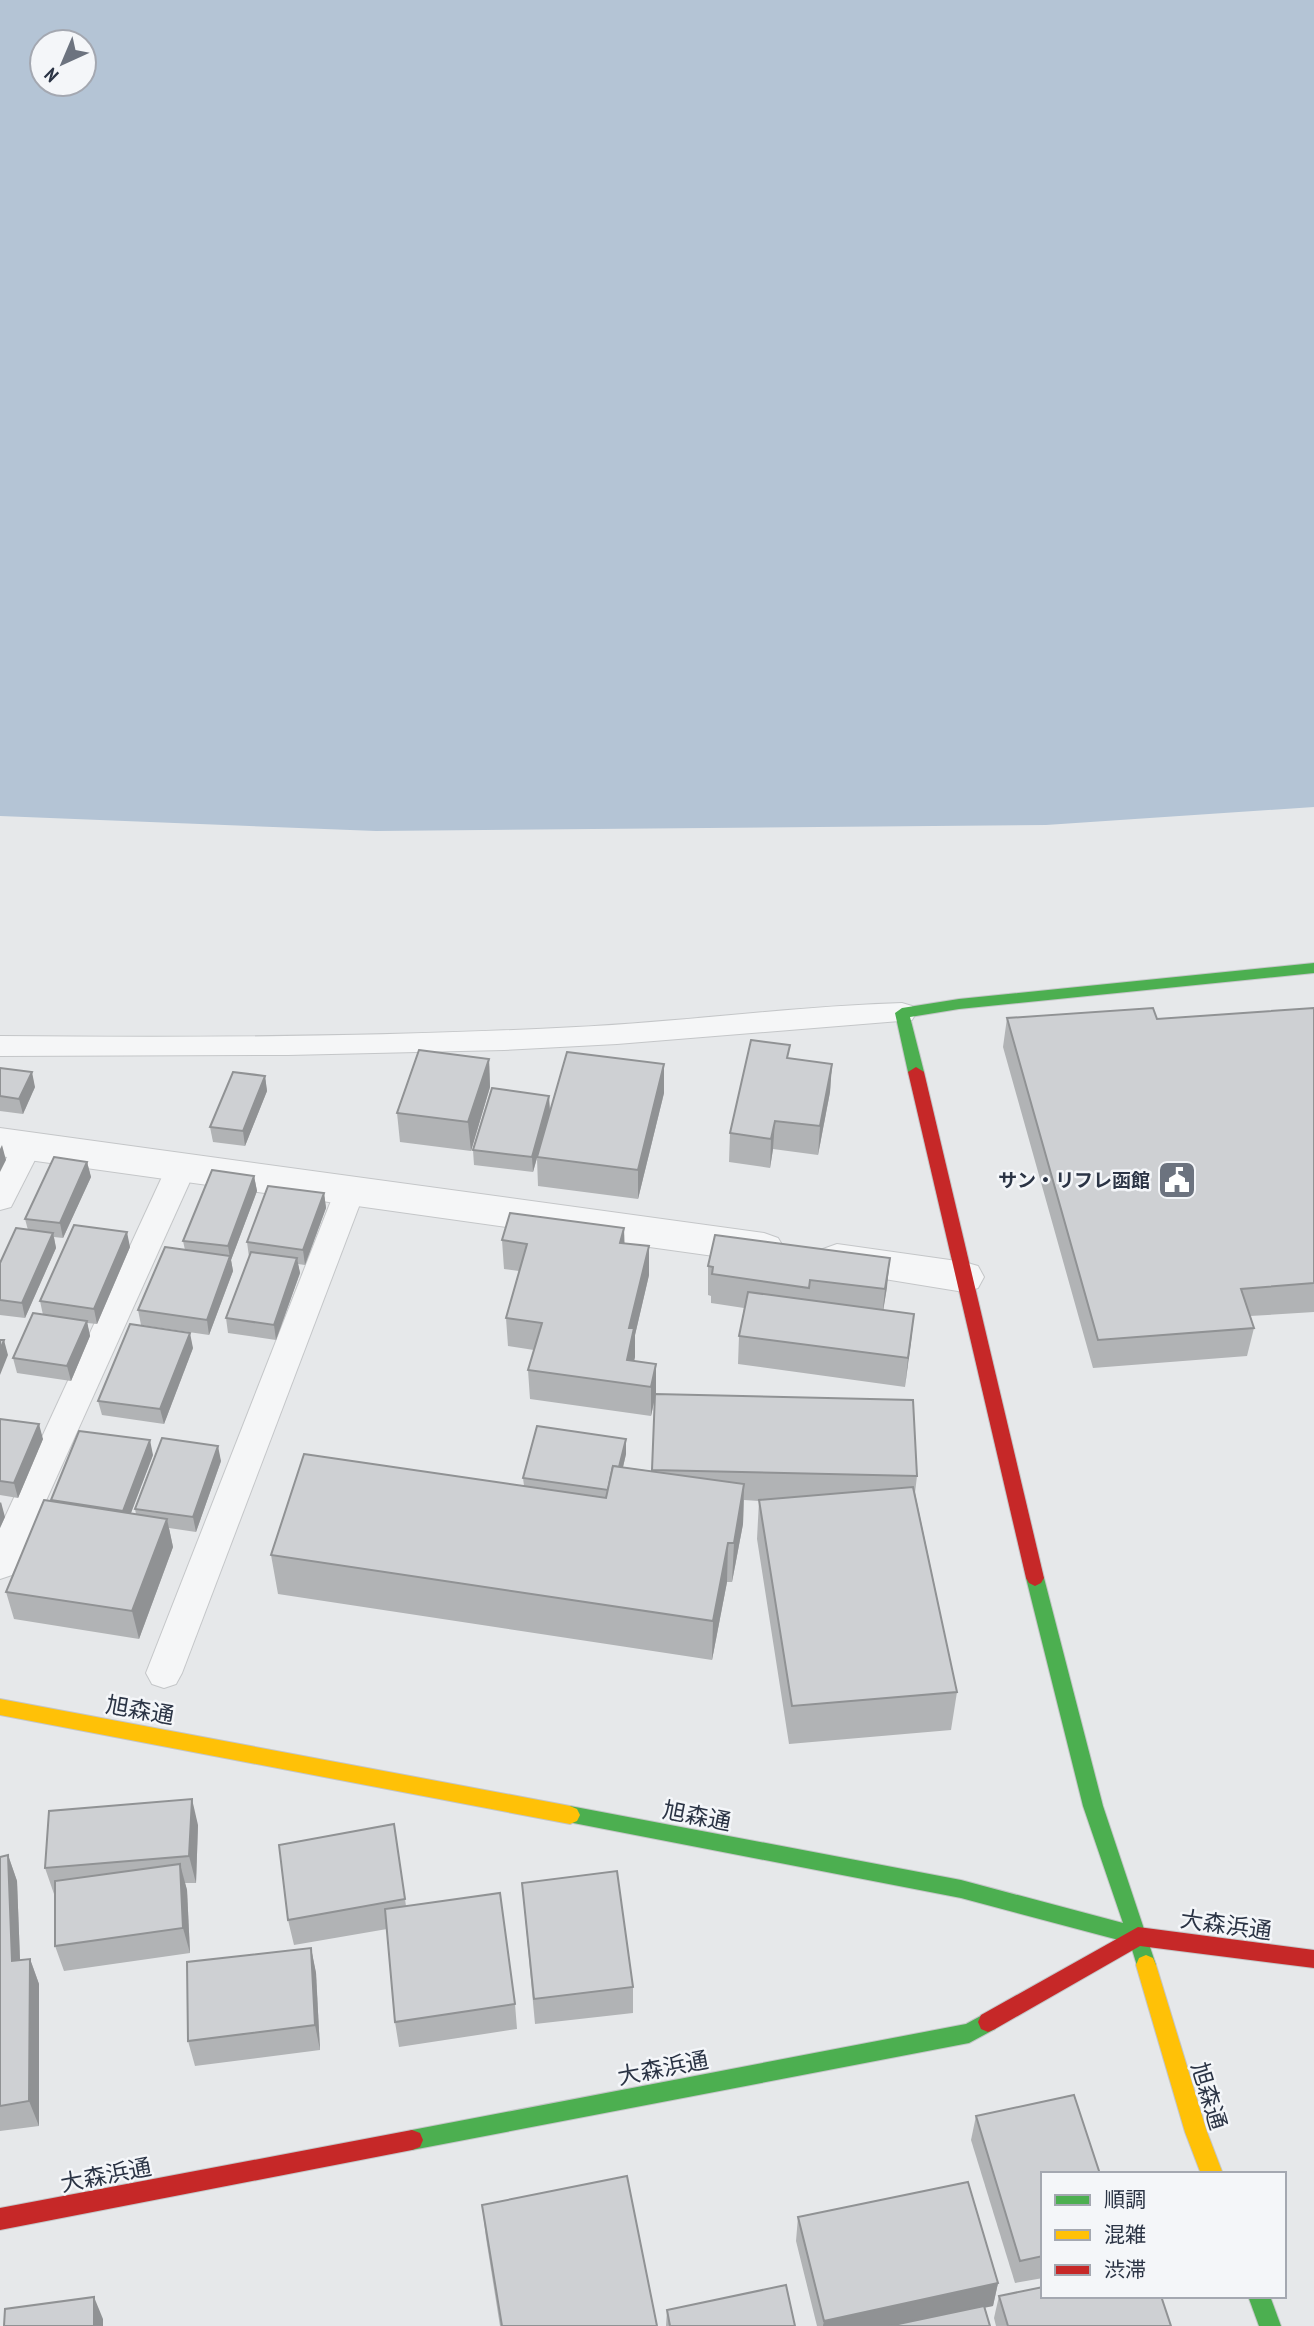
<svg xmlns="http://www.w3.org/2000/svg" width="1314" height="2326" font-family="'PT Sans Narrow','Noto Sans JP',sans-serif">
<style>
.water{fill:#b4c4d5;fill-rule:evenodd}
.lines{fill:none;stroke-linecap:round;stroke-linejoin:round}
.lane-casing{stroke:#c4c6c8;stroke-width:2}
.street-casing{stroke:#c4c6c8;stroke-width:2}
.fast-casing{stroke:#c4c6c8;stroke-width:2}
.slow-casing{stroke:#c4c6c8;stroke-width:2}
.jam-casing{stroke:#c4c6c8;stroke-width:2}
.lane{fill:#f5f6f7;fill-rule:evenodd}
.street{fill:#f5f6f7;fill-rule:evenodd}
.fast{fill:#4caf50;fill-rule:evenodd}
.slow{fill:#ffc107;fill-rule:evenodd}
.jam{fill:#c62828;fill-rule:evenodd}
.wall{fill:#b1b3b5}
.shaded-wall{fill:#909294}
.building{fill:#ced0d3;stroke:#909294;stroke-width:2}
.labels{text-anchor:middle;stroke-width:5;stroke-linejoin:round;paint-order:stroke}
.poi-label{font-size:19px;font-weight:bold;fill:#2b3445;stroke:#f4f6f9;text-anchor:end}
.near-street-label{font-size:23px;fill:#2b3445;stroke:#f4f6f9}
</style>
<rect width="100%" height="100%" fill="#e6e8ea"/>
<path class="water" d="M 0,0 L 1314,0 L 1314,807 L 1046,825 L 376,831 L 0,816 ZM 42,42 L 84,42 L 84,84 L 42,84 Z"/>
<g class="lines">
<defs>
<g id="lane">
<path d="M 902,1003 L 912,1006 L 916,1013 L 912,1020 L 617,1044 L 504,1050 L 288,1055 L 0,1056 L 0,1036 C 192,1038 384,1037 576,1027 C 685,1022 793,1006 902,1003 Z"/>
<polygon points="27,1135 37,1139 42,1146 11,1207 0,1210 0,1170 17,1139"/>
<polygon points="182,1155 193,1158 197,1166 17,1565 12,1575 0,1579 0,1528 167,1166 171,1158"/>
<polygon points="351,1177 362,1180 366,1188 182,1673 176,1684 164,1688 152,1684 146,1673 336,1188 340,1180"/>
</g>
<g id="street">
<polygon points="0,1128 764,1233 778,1238 784,1248 778,1258 764,1263 0,1156"/>
<polygon points="837,1244 964,1262 978,1266 984,1277 978,1288 964,1292 823,1269 817,1259 823,1249"/>
</g>
<g id="fast">
<polygon points="1314,963 1314,973 959,1009 910,1017 924,1072 916,1077 908,1072 895,1013 902,1008 959,999"/>
<polygon points="1035,1570 1041,1573 1044,1578 1103,1806 1156,1965 1153,1972 1146,1975 1139,1972 1130,1943 961,1898 563,1821 560,1815 563,1809 570,1806 961,1880 1123,1923 1083,1806 1026,1578 1029,1573"/>
<polygon points="988,2012 995,2015 998,2022 995,2029 969,2043 412,2150 404,2147 401,2140 404,2133 412,2130 966,2024"/>
<polygon points="1248,2296 1270,2296 1281,2326 1259,2326"/>
</g>
<g id="slow">
<polygon points="0,1699 570,1806 577,1809 580,1815 577,1821 570,1824 0,1715"/>
<polygon points="1146,1955 1153,1958 1156,1965 1207,2132 1223,2174 1201,2174 1185,2132 1136,1965 1139,1958"/>
</g>
<g id="jam">
<polygon points="916,1067 924,1072 1044,1578 1041,1583 1035,1586 1029,1583 1026,1578 908,1072"/>
<polygon points="1138,1927 1314,1950 1314,1968 1140,1946 995,2029 988,2032 981,2029 978,2022 981,2015"/>
<polygon points="412,2130 420,2133 423,2140 420,2147 412,2150 0,2230 0,2208"/>
</g>
</defs>
<use href="#lane" class="lane-casing"/>
<use href="#street" class="street-casing"/>
<use href="#fast" class="fast-casing"/>
<use href="#slow" class="slow-casing"/>
<use href="#jam" class="jam-casing"/>
<use href="#lane" class="lane"/>
<use href="#street" class="street"/>
<use href="#fast" class="fast"/>
<use href="#slow" class="slow"/>
<use href="#jam" class="jam"/>
</g>
<g class="wall">
<polygon points="1314,1008 1314,1312 1250,1316 1254,1328 1247,1356 1093,1368 1003,1047 1007,1018 1157,1019"/>
<polygon points="790,1058 832,1064 830,1092 818,1155 773,1149 770,1168 729,1162 730,1133"/>
<polygon points="489,1059 490,1087 471,1151 400,1142 397,1113"/>
<polygon points="0,1068 35,1087 23,1114 0,1111"/>
<polygon points="265,1076 267,1091 245,1146 213,1142 210,1127"/>
<polygon points="664,1093 638,1199 538,1186 537,1158 533,1172 474,1165 473,1150 550,1110"/>
<polygon points="87,1162 91,1177 63,1238 54,1237 56,1248 25,1318 0,1315 0,1263 28,1230 25,1219"/>
<polygon points="254,1176 257,1191 231,1260 233,1271 209,1335 141,1325 138,1310 185,1250 183,1241"/>
<polygon points="324,1193 326,1208 305,1265 298,1264 300,1273 276,1340 228,1333 226,1318 249,1257 247,1242"/>
<polygon points="624,1228 624,1243 649,1275 635,1335 635,1357 634,1361 656,1394 917,1476 915,1493 957,1692 951,1730 789,1744 757,1539 759,1501 744,1500 743,1524 732,1582 727,1582 712,1660 278,1594 271,1555 524,1486 523,1478 626,1439 626,1454 623,1467 652,1471 655,1397 651,1416 530,1399 528,1370 534,1350 508,1346 506,1318 519,1271 504,1269 502,1240"/>
<polygon points="130,1247 97,1324 87,1323 90,1336 71,1381 17,1373 13,1358 43,1315 40,1301"/>
<polygon points="708,1266 887,1287 883,1310 914,1314 905,1387 738,1364 739,1336 744,1308 711,1303 711,1296 708,1295"/>
<polygon points="193,1348 164,1424 102,1415 98,1401"/>
<polygon points="0,1419 43,1439 18,1498 0,1495"/>
<polygon points="153,1455 131,1513 136,1514 135,1509 221,1461 196,1532 169,1528 173,1547 139,1639 14,1619 6,1592 51,1501"/>
<polygon points="394,1824 406,1906 515,2004 517,2029 399,2047 395,2022 387,1929 294,1945 288,1920"/>
<polygon points="198,1825 196,1883 185,1883 187,1890 190,1953 64,1971 55,1946 55,1894 54,1894 45,1868"/>
<polygon points="8,1855 17,1881 20,1960 30,1959 39,1984 39,2126 0,2131 0,1857"/>
<polygon points="522,1883 633,1987 633,2013 535,2024"/>
<polygon points="311,1948 316,1973 320,2050 195,2066 188,2041"/>
<polygon points="976,2116 1043,2174 1043,2278 1015,2283 971,2140"/>
<polygon points="482,2205 657,2326 500,2326 486,2238"/>
<polygon points="798,2217 998,2283 993,2306 985,2307 990,2326 817,2326 796,2241"/>
<polygon points="999,2296 1171,2326 996,2326 994,2318"/>
<polygon points="667,2310 795,2326 666,2326"/>
</g>
<g class="shaded-wall">
<polygon points="489,1059 490,1087 471,1151 468,1122"/>
<polygon points="664,1064 664,1093 638,1199 638,1170"/>
<polygon points="832,1064 830,1092 818,1155 820,1126"/>
<polygon points="32,1072 35,1087 23,1114 19,1099"/>
<polygon points="265,1076 267,1091 245,1146 243,1131"/>
<polygon points="549,1096 550,1111 533,1172 532,1157"/>
<polygon points="775,1121 773,1149 770,1168 771,1139"/>
<polygon points="2,1145 6,1160 0,1172 0,1149"/>
<polygon points="87,1162 91,1177 63,1238 60,1223"/>
<polygon points="254,1176 257,1191 231,1260 233,1271 209,1335 207,1320 230,1258 228,1246"/>
<polygon points="324,1193 326,1208 305,1265 303,1250"/>
<polygon points="624,1228 625,1256 620,1243"/>
<polygon points="127,1232 130,1247 97,1324 94,1309"/>
<polygon points="53,1233 56,1248 25,1318 22,1303"/>
<polygon points="649,1246 649,1275 635,1335 635,1357 628,1384 627,1360 629,1328"/>
<polygon points="297,1258 300,1273 276,1340 274,1325"/>
<polygon points="890,1258 887,1287 882,1318 885,1289"/>
<polygon points="914,1314 911,1342 905,1387 908,1358"/>
<polygon points="87,1321 90,1336 71,1381 67,1366"/>
<polygon points="190,1333 193,1348 164,1424 160,1409"/>
<polygon points="4,1340 8,1355 0,1375 0,1350"/>
<polygon points="656,1364 656,1393 651,1416 651,1387"/>
<polygon points="39,1424 43,1439 18,1498 14,1483"/>
<polygon points="626,1439 626,1454 614,1505 614,1490"/>
<polygon points="150,1440 153,1455 126,1526 123,1511"/>
<polygon points="218,1446 221,1461 196,1532 193,1517"/>
<polygon points="744,1484 743,1524 732,1582 734,1543"/>
<polygon points="1,1502 5,1517 0,1528 0,1503"/>
<polygon points="167,1519 173,1547 139,1639 132,1611"/>
<polygon points="728,1543 727,1582 712,1660 713,1621"/>
<polygon points="192,1799 198,1825 196,1883 189,1856"/>
<polygon points="8,1855 17,1881 21,1986 12,1961"/>
<polygon points="180,1864 187,1890 190,1953 183,1928"/>
<polygon points="311,1948 316,1973 320,2050 315,2025"/>
<polygon points="30,1959 39,1984 39,2126 29,2101"/>
<polygon points="998,2283 993,2306 899,2326 823,2326 824,2321"/>
<polygon points="94,2297 103,2319 103,2326 94,2326"/>
</g>
<g class="building">
<polygon points="1153,1008 1157,1019 1314,1008 1314,1283 1241,1289 1254,1328 1098,1340 1007,1018"/>
<polygon points="751,1040 790,1045 787,1058 832,1064 820,1126 775,1121 771,1139 730,1133"/>
<polygon points="419,1050 489,1059 468,1122 397,1113"/>
<polygon points="567,1052 664,1064 638,1170 537,1157"/>
<polygon points="0,1068 32,1072 19,1099 0,1096"/>
<polygon points="233,1072 265,1076 243,1131 210,1127"/>
<polygon points="492,1088 549,1096 532,1157 473,1150"/>
<polygon points="54,1157 87,1162 60,1223 25,1219"/>
<polygon points="212,1170 254,1176 228,1246 183,1241"/>
<polygon points="268,1186 324,1193 303,1250 247,1242"/>
<polygon points="510,1213 624,1228 620,1243 649,1246 629,1328 634,1328 627,1360 656,1364 651,1387 528,1370 542,1323 506,1318 527,1244 502,1240"/>
<polygon points="74,1225 127,1232 94,1309 40,1301"/>
<polygon points="16,1228 53,1233 22,1303 0,1300 0,1263"/>
<polygon points="715,1235 890,1258 885,1289 810,1280 809,1288 712,1274 713,1267 708,1266"/>
<polygon points="165,1247 230,1256 207,1320 138,1310"/>
<polygon points="251,1252 297,1258 274,1325 226,1318"/>
<polygon points="748,1292 914,1314 908,1358 739,1336"/>
<polygon points="33,1313 87,1321 67,1366 13,1358"/>
<polygon points="130,1324 190,1333 160,1409 98,1401"/>
<polygon points="0,1340 4,1340 0,1350"/>
<polygon points="655,1394 913,1400 917,1476 652,1470"/>
<polygon points="0,1419 39,1424 14,1483 0,1481"/>
<polygon points="537,1426 626,1439 619,1467 613,1466 608,1490 523,1478"/>
<polygon points="79,1431 150,1440 123,1511 51,1500"/>
<polygon points="162,1438 218,1446 193,1517 135,1509"/>
<polygon points="304,1454 606,1498 613,1466 744,1484 734,1543 728,1543 713,1621 271,1555"/>
<polygon points="913,1487 957,1692 792,1706 759,1500"/>
<polygon points="44,1500 167,1519 132,1611 6,1592"/>
<polygon points="192,1799 189,1856 45,1868 49,1811"/>
<polygon points="394,1824 405,1899 288,1920 279,1845"/>
<polygon points="8,1855 12,1961 30,1959 29,2101 0,2106 0,1857"/>
<polygon points="180,1864 183,1928 55,1946 55,1881"/>
<polygon points="617,1871 633,1987 534,1999 522,1883"/>
<polygon points="500,1893 515,2004 395,2022 385,1909"/>
<polygon points="311,1948 315,2025 188,2041 187,1962"/>
<polygon points="1074,2095 1100,2174 1043,2174 1043,2256 1020,2261 976,2116"/>
<polygon points="627,2176 657,2326 502,2326 482,2205"/>
<polygon points="968,2182 998,2283 824,2321 798,2217"/>
<polygon points="786,2285 795,2326 670,2326 667,2310"/>
<polygon points="1043,2287 1043,2296 1161,2296 1171,2326 1008,2326 999,2296"/>
<polygon points="94,2297 94,2326 4,2326 5,2309"/>
<polygon points="984,2306 990,2326 889,2326"/>
</g>
<defs>
<symbol id="civic-square" viewBox="-11 -11 22 22"><rect x="-9" y="-9" width="18" height="18" rx="4" fill="#6c737f" stroke="#f4f6f9"/><path d="M-.6-6.5H3V-4.5H.6V-3L4-1V1h2V6H-6V1h2V-1L-.6-3ZM-1.2 2.5V6h2.4V2.5Z" fill="#fff"/></symbol>
</defs>
<g fill-rule="evenodd">
<use href="#civic-square" x="1155" y="1158" width="44" height="44"/>
</g>
<g class="labels">
<g class="poi-label">
<text x="1150" y="1187">サン・リフレ函館</text>
</g>
<g class="near-street-label">
<text transform="translate(140 1710) rotate(10)" y="8">旭森通</text>
<text transform="translate(697 1816) rotate(11)" y="8">旭森通</text>
<text transform="translate(1226 1925) rotate(8)" y="8">大森浜通</text>
<text transform="translate(663 2068) rotate(-11)" y="8">大森浜通</text>
<text transform="translate(1209 2096) rotate(73)" y="8">旭森通</text>
<text transform="translate(106 2175) rotate(-11)" y="8">大森浜通</text>
</g>
</g>
<rect x="1041" y="2172" width="245" height="126" fill="#f4f6f9" stroke="#a4a8b1" stroke-width="2"/>
<rect x="1055" y="2195" width="35" height="10" fill="#4caf50" stroke="#a4a8b1" stroke-width="2"/>
<text x="1104" y="2207" font-size="21" fill="#2b3445">順調</text>
<rect x="1055" y="2230" width="35" height="10" fill="#ffc107" stroke="#a4a8b1" stroke-width="2"/>
<text x="1104" y="2242" font-size="21" fill="#2b3445">混雑</text>
<rect x="1055" y="2265" width="35" height="10" fill="#c62828" stroke="#a4a8b1" stroke-width="2"/>
<text x="1104" y="2277" font-size="21" fill="#2b3445">渋滞</text>
<g transform="translate(63 63) rotate(224)"><circle r="33" fill="#f4f6f9" stroke="#a4a8b1" stroke-width="2"/>
<path d="M0-5L12 26L0 18L-12 26Z" fill="#6c737f"/>
<text y="-10" font-size="19" font-weight="bold" text-anchor="middle" fill="#2b3445">N</text>
</g>
</svg>
